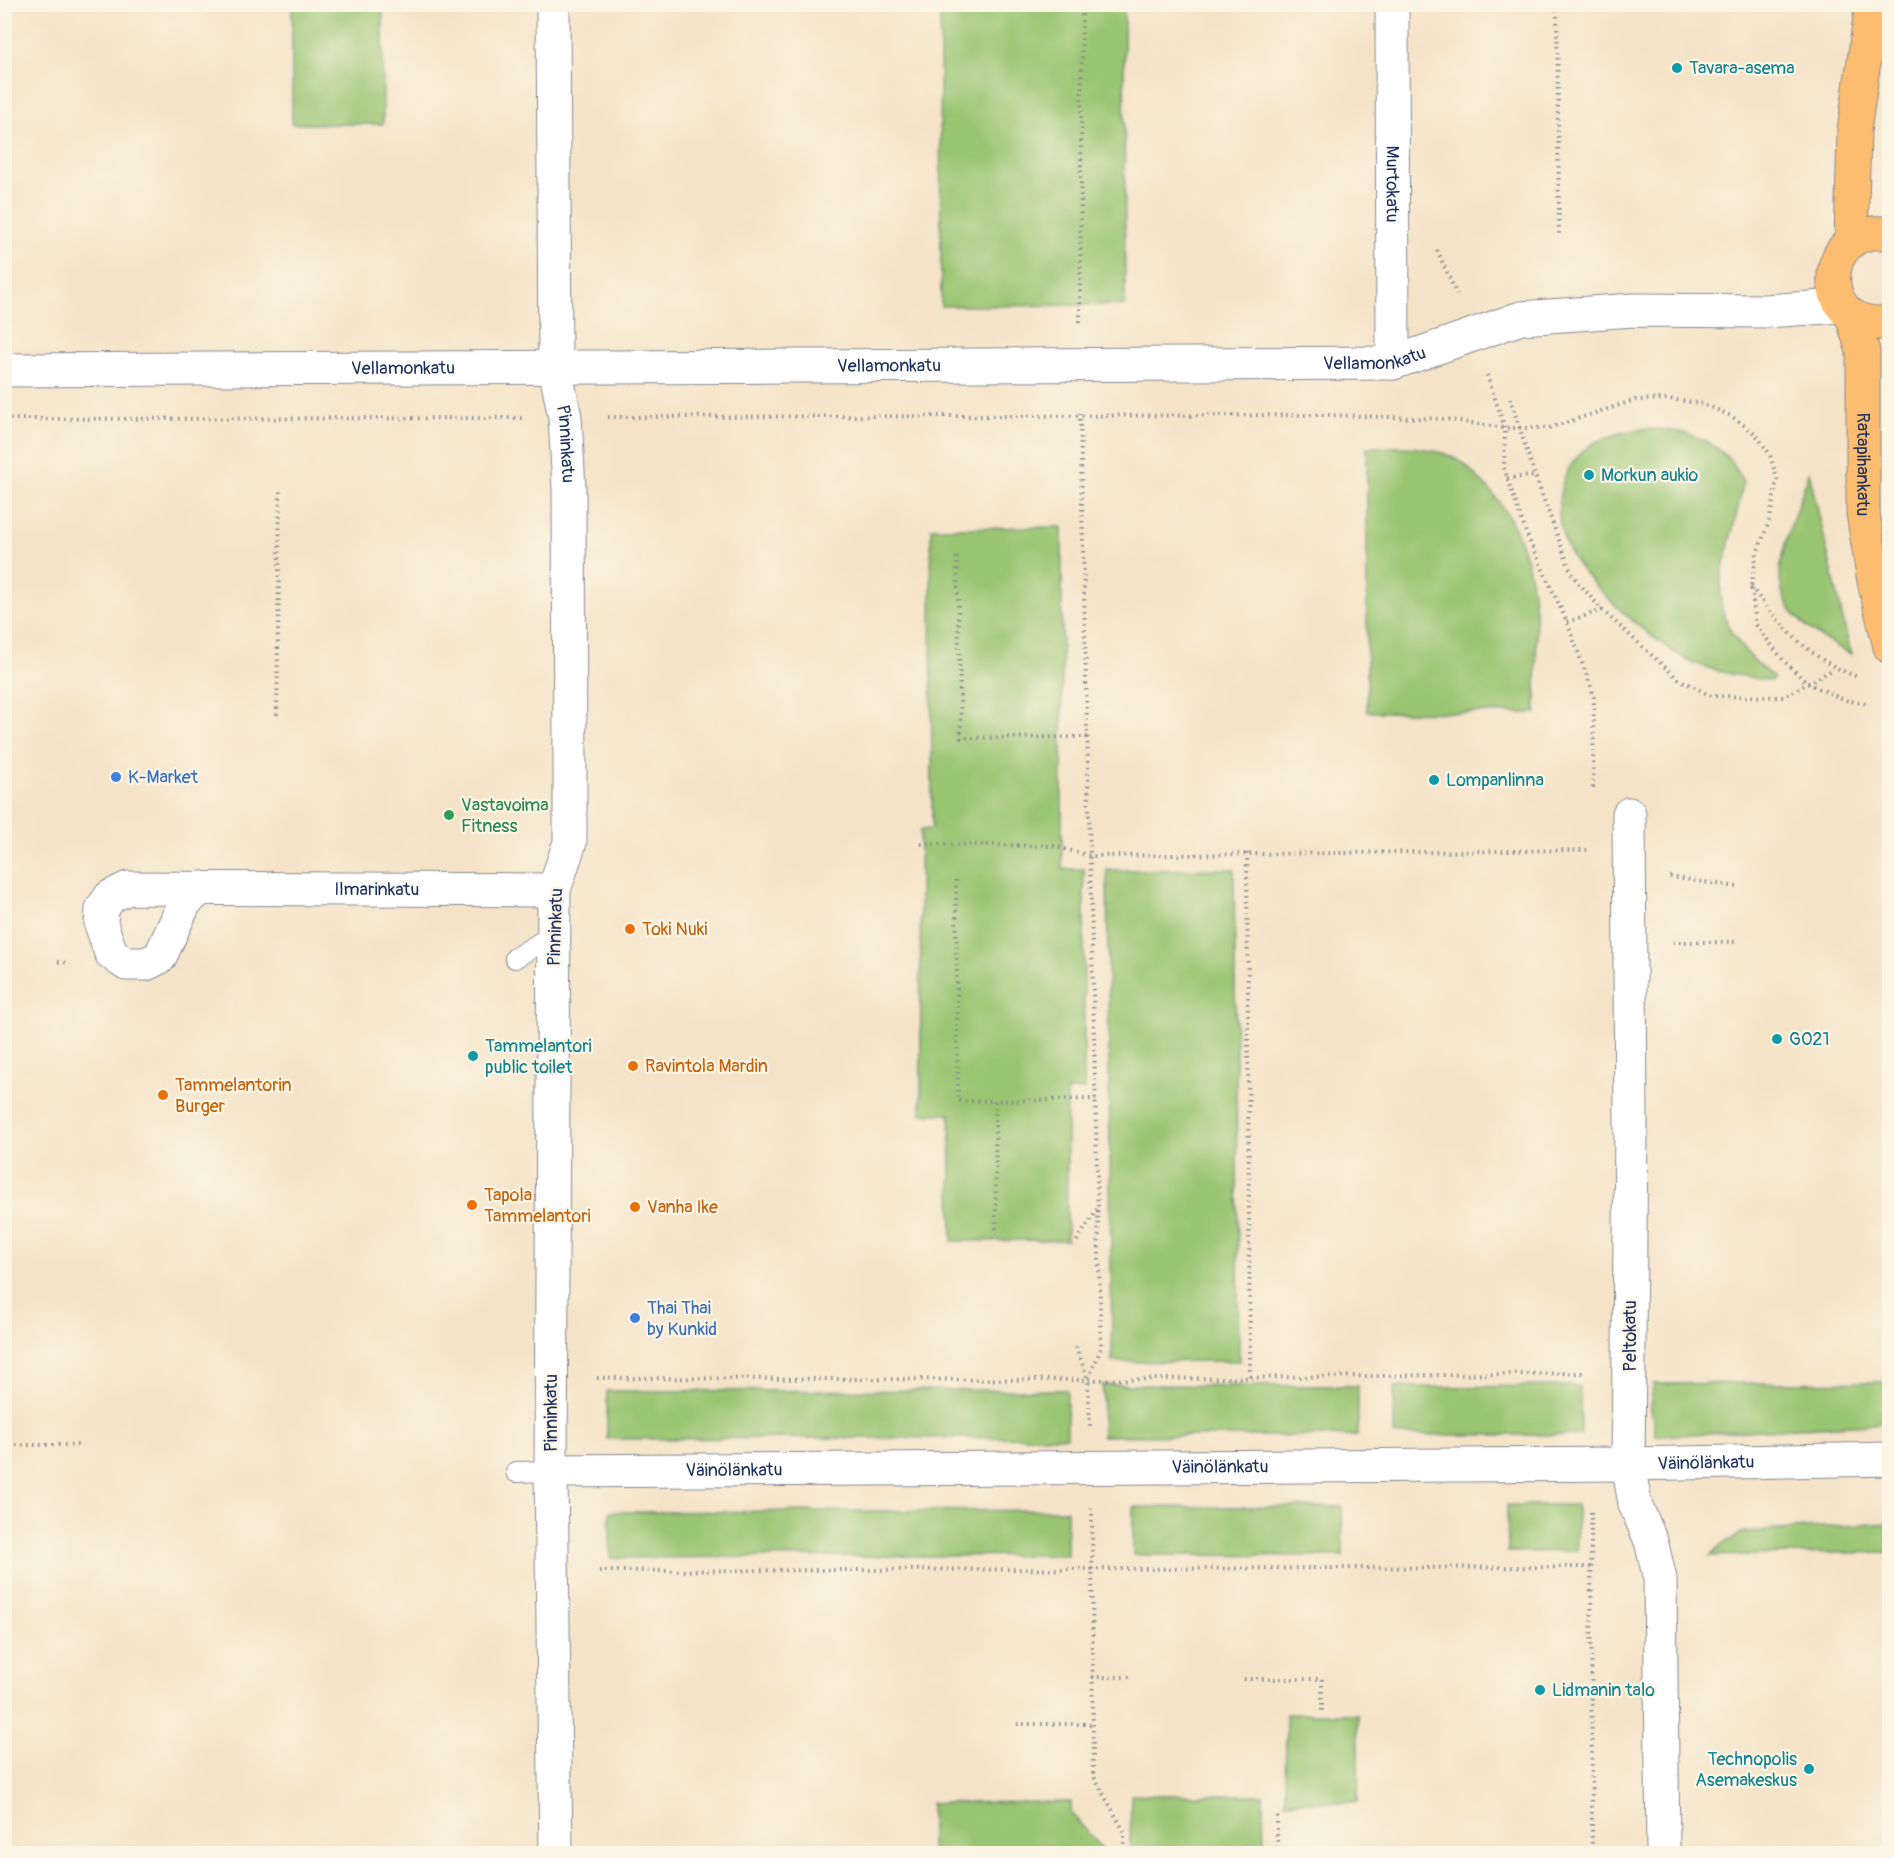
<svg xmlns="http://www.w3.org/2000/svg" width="1894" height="1858" font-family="Pangolin,sans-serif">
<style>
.green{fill:#99c471;stroke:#5a7a68;stroke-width:1.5}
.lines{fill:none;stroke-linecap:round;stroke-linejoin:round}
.lane-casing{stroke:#888992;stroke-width:22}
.street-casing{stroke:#888992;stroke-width:35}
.primary-casing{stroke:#888992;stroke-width:35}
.path{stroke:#888992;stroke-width:4;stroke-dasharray:1.5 4.5;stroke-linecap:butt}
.lane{stroke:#fff;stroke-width:20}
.street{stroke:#fff;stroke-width:33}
.primary{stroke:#fcbd6f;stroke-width:33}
.culture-dot{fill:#0f9aa8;stroke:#fcf5e5;stroke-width:2}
.shop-dot{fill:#3f7fe0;stroke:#fcf5e5;stroke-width:2}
.leisure-dot{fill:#2e9e5b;stroke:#fcf5e5;stroke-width:2}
.food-dot{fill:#e8710a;stroke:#fcf5e5;stroke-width:2}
.labels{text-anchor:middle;stroke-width:4.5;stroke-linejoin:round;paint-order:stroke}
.culture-label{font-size:18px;fill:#0d838f;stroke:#fcf5e5;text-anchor:start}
.street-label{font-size:18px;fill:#1b2f5e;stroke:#fcf5e5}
.shop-label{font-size:18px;fill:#366cbe;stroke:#fcf5e5;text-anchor:start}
.leisure-label{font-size:18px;fill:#27864d;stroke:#fcf5e5;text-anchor:start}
.food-label{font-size:18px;fill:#c56008;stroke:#fcf5e5;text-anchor:start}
</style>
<rect width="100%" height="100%" fill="#fcf5e5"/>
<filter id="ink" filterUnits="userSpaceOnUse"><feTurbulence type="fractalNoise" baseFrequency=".0167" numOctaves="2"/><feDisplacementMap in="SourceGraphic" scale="12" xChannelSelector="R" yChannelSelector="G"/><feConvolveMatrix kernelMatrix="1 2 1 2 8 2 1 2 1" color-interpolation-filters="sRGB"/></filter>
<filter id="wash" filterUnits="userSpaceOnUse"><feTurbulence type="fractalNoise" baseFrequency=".008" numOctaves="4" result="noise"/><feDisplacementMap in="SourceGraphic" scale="24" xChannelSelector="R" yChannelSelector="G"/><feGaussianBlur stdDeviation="1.35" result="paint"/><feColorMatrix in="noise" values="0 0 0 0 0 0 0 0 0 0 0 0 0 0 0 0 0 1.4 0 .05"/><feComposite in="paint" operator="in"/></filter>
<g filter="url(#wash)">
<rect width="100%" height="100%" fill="#f4e3c7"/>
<g class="green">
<rect x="292" y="5" width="91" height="119"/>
<polygon points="940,5 1124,5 1125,305 941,306"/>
<path d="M 1642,429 C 1685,428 1725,440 1743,482 C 1729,572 1687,608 1774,678 L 1772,681 C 1746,677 1717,673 1692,662 C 1657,645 1597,593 1575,561 C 1553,529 1552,479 1583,451 C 1598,437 1622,432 1642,429 Z"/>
<path d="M 1367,447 C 1398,447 1434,444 1461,462 C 1468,466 1474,475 1481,481 C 1545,543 1536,630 1536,713 L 1367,712 Z"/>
<path d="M 1809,472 L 1851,654 C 1746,603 1781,562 1809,472 Z"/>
<polygon points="1062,527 1062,869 1084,869 1084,1090 1067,1090 1067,1240 952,1241 950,1114 921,1114 920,830 932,829 931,528"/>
<polygon points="1234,869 1239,1361 1112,1362 1107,870"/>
<polygon points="1889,1382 1889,1423 1656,1436 1651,1410 1653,1384"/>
<polygon points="1103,1385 1358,1386 1358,1436 1102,1436"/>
<polygon points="1580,1386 1581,1435 1394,1435 1394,1387"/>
<polygon points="1067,1390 1067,1437 607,1439 607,1391"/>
<polygon points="1507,1505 1577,1505 1577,1551 1508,1552"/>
<polygon points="1133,1507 1342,1507 1343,1556 1133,1555"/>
<polygon points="1067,1510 1067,1555 610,1558 610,1512"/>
<polygon points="1889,1523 1889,1552 1710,1556 1723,1544 1744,1532"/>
<polygon points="1286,1714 1358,1714 1358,1802 1285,1802"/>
<polygon points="1131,1795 1263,1795 1264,1853 1130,1853"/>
<polygon points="1071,1802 1071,1813 1106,1853 931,1853 931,1803"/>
</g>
</g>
<g filter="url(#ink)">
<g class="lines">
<defs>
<g id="lane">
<polyline points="515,958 554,934"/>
<polyline points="516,1472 551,1471"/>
</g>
<g id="street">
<path id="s1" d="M 553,4 L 555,368 L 565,417 L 569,489 L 570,775 L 570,842 L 554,890 L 551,1471 L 556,1854"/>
<path id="s2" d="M 1392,4 L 1393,363"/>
<path id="s3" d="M 4,370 L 1393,363 L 1521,318 L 1633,310 L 1765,311 L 1841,306"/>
<polyline points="1629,814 1631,1122 1628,1464 1635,1504 1651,1541 1660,1579 1663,1854"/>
<path id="s4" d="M 201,888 L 185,902 L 160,957 L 146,964 L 126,964 L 111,953 L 101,924 L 102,909 L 110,897 L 128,888 L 554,890"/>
<path id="s5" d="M 551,1471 L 1628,1464 L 1890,1459"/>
</g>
<g id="primary">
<path d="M 1890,234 C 1818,220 1812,334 1890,322"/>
<polyline points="1851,241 1854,131 1872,4"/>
<path id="s6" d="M 1852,316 L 1863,351 L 1863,513 L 1874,581 L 1890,647"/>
</g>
</defs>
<use href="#lane" class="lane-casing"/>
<use href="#street" class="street-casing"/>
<use href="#primary" class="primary-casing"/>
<g class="path">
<polyline points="1557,4 1559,234"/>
<polyline points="1437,250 1457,295"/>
<polyline points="1080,322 1082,4"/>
<polyline points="1487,375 1505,428 1504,468 1526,533 1567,622 1594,695 1593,791"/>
<polyline points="1510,398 1535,476"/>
<polyline points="1080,413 1101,1348 1088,1380 1090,1426"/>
<polyline points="608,417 1329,415 1444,419 1505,428 1549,428 1635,400 1669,399 1704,404 1731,416 1756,434 1770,455 1777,479 1770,519 1757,553 1751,586 1756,625 1783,660 1807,683 1845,700 1867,704"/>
<polyline points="4,419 523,418"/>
<polyline points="1507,478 1535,476 1572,575 1602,610 1677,678 1711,696 1783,697 1834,669"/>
<polyline points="957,557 961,738 1088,737"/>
<path d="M 1751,587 C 1781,626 1810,660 1858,677"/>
<polyline points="1567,622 1602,610"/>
<polyline points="277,715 280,490"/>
<polyline points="921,844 1053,846 1091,856 1587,850"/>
<polyline points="1247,853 1250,1378"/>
<polyline points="1670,877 1738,887"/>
<polyline points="956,880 958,1101 995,1101"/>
<polyline points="1673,942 1737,942"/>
<polyline points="58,962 70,963"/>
<polyline points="996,1235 995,1101 1096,1099"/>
<polyline points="1077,1241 1098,1208"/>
<polyline points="1076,1347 1088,1379"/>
<polyline points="597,1378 1088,1380 1586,1373"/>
<polyline points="4,1445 81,1445"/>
<polyline points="1092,1508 1093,1775 1124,1831 1124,1854"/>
<polyline points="1591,1512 1592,1854"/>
<polyline points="599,1571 1591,1567"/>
<polyline points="1092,1677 1131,1677"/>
<polyline points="1244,1679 1322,1679 1322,1714"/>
<polyline points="1017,1724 1093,1724"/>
<polyline points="1277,1816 1277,1854"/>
</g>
<use href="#lane" class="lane"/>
<use href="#street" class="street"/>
<use href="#primary" class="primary"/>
</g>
</g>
<g class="culture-dot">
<circle cx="1677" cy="68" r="6"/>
<circle cx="1589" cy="475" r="6"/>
<circle cx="1434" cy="780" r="6"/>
<circle cx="1777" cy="1039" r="6"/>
<circle cx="473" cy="1056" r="6"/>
<circle cx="1540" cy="1690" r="6"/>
<circle cx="1809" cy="1769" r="6"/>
</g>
<g class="shop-dot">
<circle cx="116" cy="777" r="6"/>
<circle cx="635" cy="1318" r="6"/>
</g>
<circle class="leisure-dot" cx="449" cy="815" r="6"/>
<g class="food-dot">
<circle cx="630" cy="929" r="6"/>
<circle cx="633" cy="1066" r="6"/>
<circle cx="163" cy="1095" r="6"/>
<circle cx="472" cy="1205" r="6"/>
<circle cx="635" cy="1207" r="6"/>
</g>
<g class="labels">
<g class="culture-label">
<text x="1689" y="74">Tavara-asema</text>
<text x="1601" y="481">Morkun aukio</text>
<text x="1446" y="786">Lompanlinna</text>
<text x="1789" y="1045">GO21</text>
<text x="485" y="1052">Tammelantori<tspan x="485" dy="21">public toilet</tspan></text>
<text x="1552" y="1696">Lidmanin talo</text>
<text x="1797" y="1765" text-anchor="end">Technopolis<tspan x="1797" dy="21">Asemakeskus</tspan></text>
</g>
<g class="street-label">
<text dy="6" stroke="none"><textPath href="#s2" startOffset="180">Murtokatu</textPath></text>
<text dy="6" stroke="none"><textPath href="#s3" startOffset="1371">Vellamonkatu</textPath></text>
<text dy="6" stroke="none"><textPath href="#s3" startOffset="885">Vellamonkatu</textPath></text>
<text dy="6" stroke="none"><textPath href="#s3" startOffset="399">Vellamonkatu</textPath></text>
<text dy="6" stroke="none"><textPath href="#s1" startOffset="441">Pinninkatu</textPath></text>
<text dy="6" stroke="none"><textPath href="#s6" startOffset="150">Ratapihankatu</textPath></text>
<text dy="6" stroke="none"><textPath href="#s4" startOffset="465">Ilmarinkatu</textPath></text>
<text transform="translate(555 927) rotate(-88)" y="6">Pinninkatu</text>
<text transform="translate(1630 1336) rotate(-90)" y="6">Peltokatu</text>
<text transform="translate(551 1413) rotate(-90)" y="6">Pinninkatu</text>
<text dy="6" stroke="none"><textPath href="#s5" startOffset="1155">Väinölänkatu</textPath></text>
<text dy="6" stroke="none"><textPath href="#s5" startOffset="669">Väinölänkatu</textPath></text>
<text dy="6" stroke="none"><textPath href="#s5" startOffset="183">Väinölänkatu</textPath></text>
</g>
<g class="shop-label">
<text x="128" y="783">K-Market</text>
<text x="647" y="1314">Thai Thai<tspan x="647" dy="21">by Kunkid</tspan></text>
</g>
<g class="leisure-label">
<text x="461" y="811">Vastavoima<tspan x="461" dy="21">Fitness</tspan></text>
</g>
<g class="food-label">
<text x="642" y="935">Toki Nuki</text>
<text x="645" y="1072">Ravintola Mardin</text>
<text x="175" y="1091">Tammelantorin<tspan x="175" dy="21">Burger</tspan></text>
<text x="484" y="1201">Tapola<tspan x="484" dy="21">Tammelantori</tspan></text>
<text x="647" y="1213">Vanha Ike</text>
</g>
</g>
<rect width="1894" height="1858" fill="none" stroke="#fcf5e5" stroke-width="24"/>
</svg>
